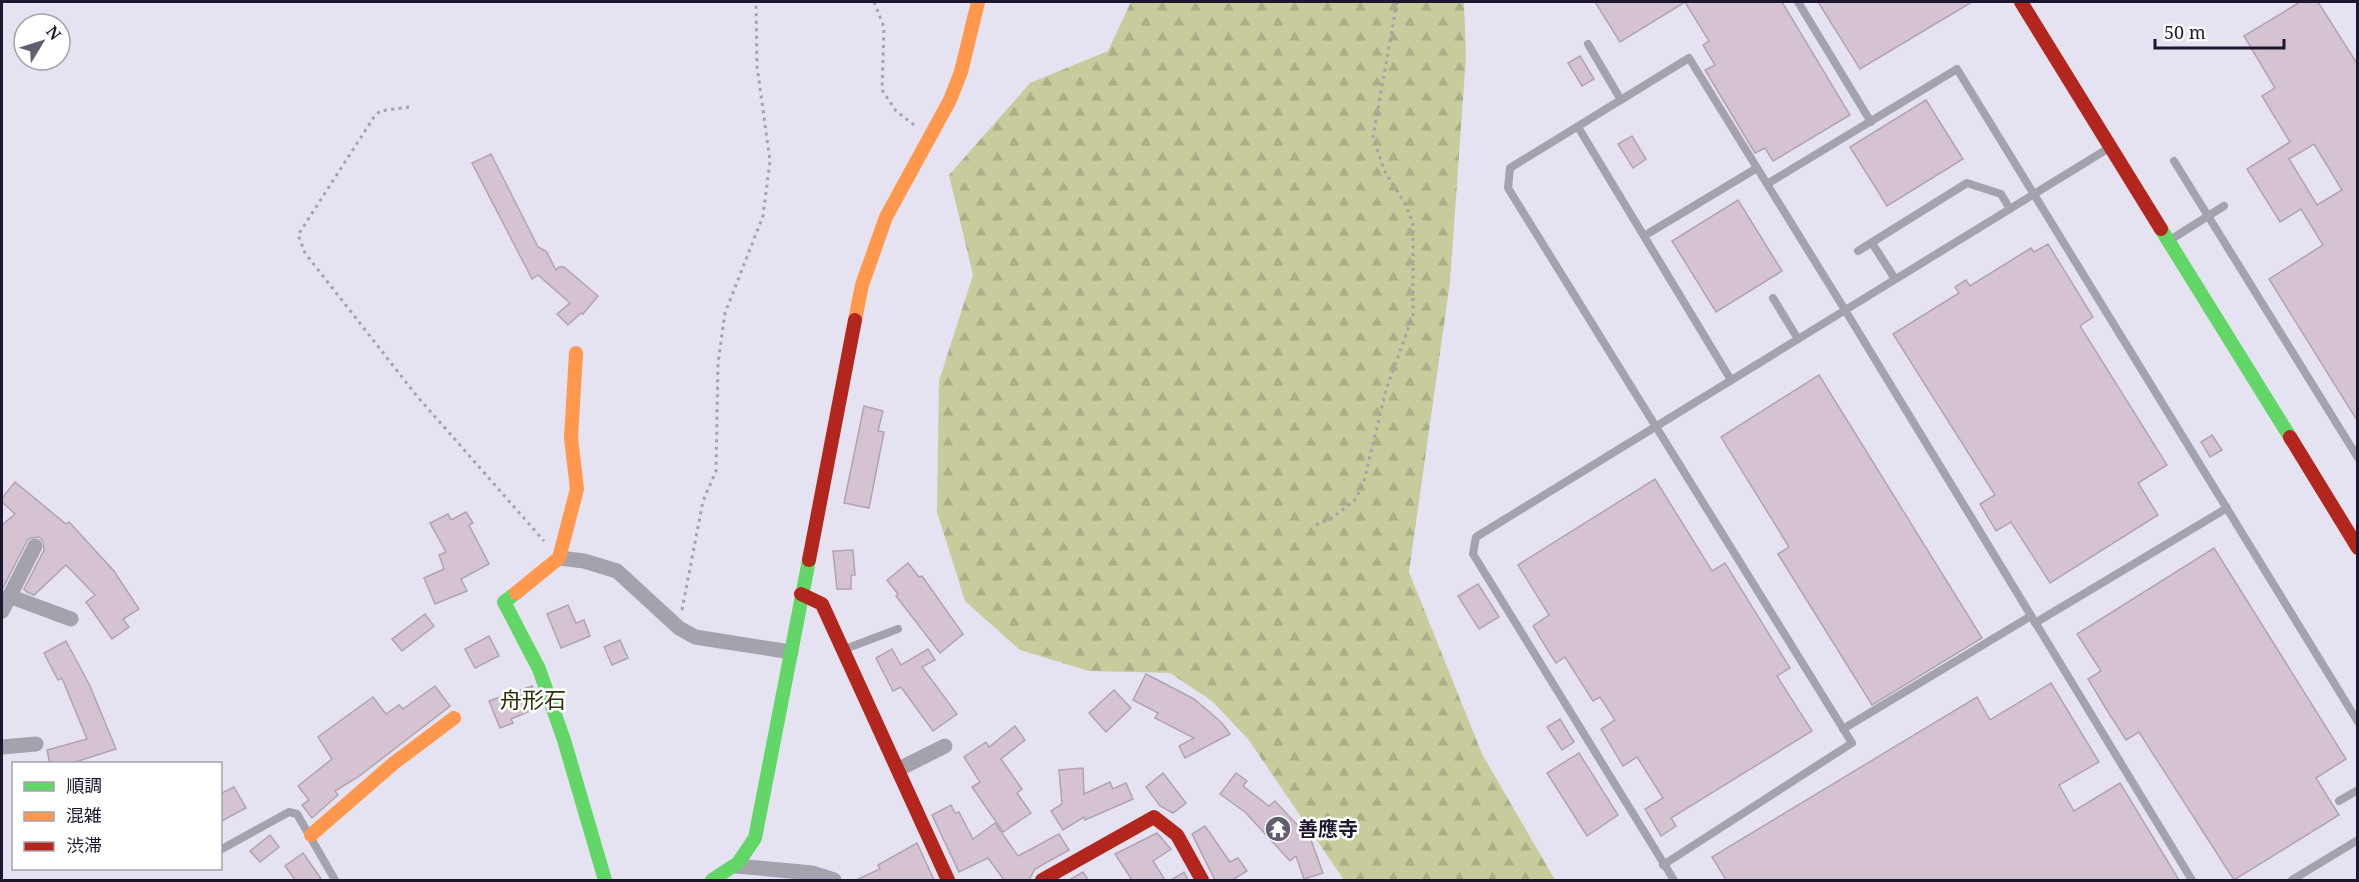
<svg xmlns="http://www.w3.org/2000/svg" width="2359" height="882" font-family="'Noto Serif','Noto Sans JP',serif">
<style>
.forest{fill:url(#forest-firs)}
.building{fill:#d6c3d1;stroke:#b1a4b0;stroke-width:1.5;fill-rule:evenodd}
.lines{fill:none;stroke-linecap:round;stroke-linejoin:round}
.path{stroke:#a4a2ab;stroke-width:3;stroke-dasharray:3 4.5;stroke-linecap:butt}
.lane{stroke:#a4a2ac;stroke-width:8}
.street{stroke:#a4a2ac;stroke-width:15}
.fast{stroke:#63d668;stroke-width:14}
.slow{stroke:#ff974d;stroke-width:14}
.jam{stroke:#b3261e;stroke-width:14}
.labels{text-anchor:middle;stroke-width:5;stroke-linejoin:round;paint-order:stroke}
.poi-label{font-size:20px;font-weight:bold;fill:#1c172e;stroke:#fff;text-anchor:start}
.quarter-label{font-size:22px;fill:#2e3006;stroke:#fff}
</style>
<defs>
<pattern id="forest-firs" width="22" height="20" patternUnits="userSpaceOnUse" patternTransform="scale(1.5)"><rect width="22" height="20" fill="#c8cb9c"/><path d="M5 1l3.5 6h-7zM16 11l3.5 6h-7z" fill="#abae87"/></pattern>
</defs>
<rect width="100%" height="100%" fill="#e5e3f1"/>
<polygon class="forest" points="1131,2 1464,2 1466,57 1450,282 1409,572 1482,754 1555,880 1344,880 1248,739 1212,701 1170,673 1089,671 1020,650 965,601 937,512 939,381 973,275 949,175 1030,83 1108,51"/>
<g class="building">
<polygon points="1595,2 1782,2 1850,115 1773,161 1765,148 1755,153 1705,70 1715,65 1703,45 1709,41 1685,2 1620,42"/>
<polygon points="1818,2 1972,2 1860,69"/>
<path d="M 2300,2 L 2318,2 L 2358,65 L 2358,422 L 2269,279 L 2323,245 L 2301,209 L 2280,222 L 2247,169 L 2290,142 L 2262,96 L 2275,88 L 2244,36 ZM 2314,144 L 2342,190 L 2317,205 L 2289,159 Z"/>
<polygon points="1580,56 1594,79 1582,86 1568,63"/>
<polygon points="1926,100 1963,159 1887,206 1850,147"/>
<polygon points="1632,136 1646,159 1633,168 1618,144"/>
<polygon points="491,154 538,247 546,251 556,270 559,267 564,267 598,296 583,314 581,313 568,325 557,314 570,303 538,275 532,279 472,163"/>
<polygon points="1738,200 1782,271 1716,312 1672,241"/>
<polygon points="2048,244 2093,317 2080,326 2167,465 2138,483 2158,515 2050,583 2011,522 1996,531 1980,504 1995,495 1893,334 1959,293 1955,287 1966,280 1970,286 2031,248 2034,252"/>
<polygon points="1819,375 1982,638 1872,705 1778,554 1789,547 1721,437"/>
<polygon points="864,406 883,411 878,431 884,432 869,508 844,503"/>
<polygon points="2212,435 2222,450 2210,457 2201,442"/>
<polygon points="1655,479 1712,571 1725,563 1790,668 1777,676 1812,731 1671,818 1676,826 1661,836 1645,809 1663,798 1637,757 1623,766 1601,729 1615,720 1600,697 1593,701 1565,657 1556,663 1547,649 1533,626 1549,615 1518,565"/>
<polygon points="15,482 66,524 69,522 114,571 139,609 123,619 129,627 112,639 86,602 95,595 66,565 34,595 27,592 24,589 44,550 43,541 39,537 30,538 27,541 2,590 2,525 15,514 2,502 2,498"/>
<polygon points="466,512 473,523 469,525 489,564 461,579 467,591 435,604 424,578 444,569 439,555 446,552 430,523 448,514 451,520"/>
<polygon points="2214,548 2346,759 2316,778 2339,815 2234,880 2139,732 2126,740 2108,712 2088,679 2101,671 2077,634"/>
<polygon points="853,550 855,575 851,575 851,589 837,589 833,551"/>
<polygon points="908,563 919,577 922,576 963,634 940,653 896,596 898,594 887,580"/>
<polygon points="1478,584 1499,617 1479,629 1458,596"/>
<polygon points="568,605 576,623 584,620 590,636 561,648 547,614"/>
<polygon points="425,614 434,626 402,651 392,639"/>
<polygon points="489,636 499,656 475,668 465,649"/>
<polygon points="620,640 628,658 612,665 604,647"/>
<polygon points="66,641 90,686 116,749 69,764 50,764 47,750 87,739 62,678 58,680 44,653"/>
<polygon points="892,649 901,665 928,649 935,660 922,667 957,714 933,731 901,687 893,691 876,658"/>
<polygon points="1146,674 1194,699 1222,723 1230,734 1185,758 1179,746 1194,738 1155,718 1158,713 1133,700"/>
<polygon points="2051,683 2099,762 2059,785 2074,811 2120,783 2179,880 1726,880 1712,857 1977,697 1990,720"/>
<polygon points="435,686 450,706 358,777 335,791 338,795 312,818 302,805 309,800 298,786 332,759 318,737 373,697 386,714 399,705 403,709"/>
<polygon points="532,686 539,707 511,719 513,723 500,728 489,701"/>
<polygon points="1114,690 1131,708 1106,732 1089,713"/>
<polygon points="1560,719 1574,742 1562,750 1547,727"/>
<polygon points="1015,726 1025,740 1001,759 1022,789 1017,793 1031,813 1003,832 972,787 980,782 964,757 986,742 989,747"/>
<polygon points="1579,753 1618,815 1587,836 1547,773"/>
<polygon points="1083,768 1084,794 1110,782 1113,789 1126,783 1133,799 1085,820 1084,817 1063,830 1051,811 1062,804 1059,770"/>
<polygon points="1163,773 1186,803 1173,813 1160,806 1146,787"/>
<polygon points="1236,773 1247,781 1243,786 1269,806 1275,801 1311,840 1323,873 1304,879 1296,856 1290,861 1245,812 1220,794"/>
<polygon points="234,787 246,808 220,822 220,794"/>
<polygon points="951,805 955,813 959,812 973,839 995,823 1018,856 1059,834 1069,850 1035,869 1029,880 1004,880 988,858 959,872 932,815"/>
<polygon points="1205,826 1230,862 1238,858 1247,871 1232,880 1215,880 1192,834"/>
<polygon points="1157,833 1171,849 1153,861 1165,880 1132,880 1115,854"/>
<polygon points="270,835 279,847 260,862 250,851"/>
<polygon points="917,843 934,880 856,880 880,869 878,865"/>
<polygon points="303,853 322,880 295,880 285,866"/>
<polygon points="1083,872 1088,880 1069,880"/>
<polygon points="1184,872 1188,880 1171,880"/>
</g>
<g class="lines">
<g class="path">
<polyline points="874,2 884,27 882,90 896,111 914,125"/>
<polyline points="409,107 380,111 374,117 298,235 305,253 416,395 544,541"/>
<polyline points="1316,525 1332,518 1354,501 1363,485 1386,390 1413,315 1413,223 1405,204 1384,170 1373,137 1397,2"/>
<polyline points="682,610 703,501 716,471 718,363 725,313 763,216 770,161 757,66 756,2"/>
</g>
<g class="lane">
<polyline points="1798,2 1871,122"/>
<polyline points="1588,44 1621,100"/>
<polyline points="1578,127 1731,380"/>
<polyline points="2174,161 2358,458"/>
<polyline points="1767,184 1957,69 2358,722"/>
<polyline points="1644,236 1757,168"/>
<polyline points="2170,240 2224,206"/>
<polyline points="1872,243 1895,279"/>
<polyline points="1858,251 1967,183 2001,194 2010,209"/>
<polyline points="1773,298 1798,339"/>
<polyline points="2035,623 2227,508"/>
<polyline points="845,649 898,629"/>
<polyline points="1843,729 2031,616"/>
<polyline points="2339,801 2358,790"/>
<polyline points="220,850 289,812 297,814 335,880"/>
<polyline points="1663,865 1852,743 1508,188 1510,168 1689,58 1845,310 2192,880"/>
<polyline points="1674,880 1473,554 1476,537 2109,148"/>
<polyline points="2292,880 2358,840"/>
</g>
<g class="street">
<polyline points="559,558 584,561 617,571 679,628 695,637 791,652"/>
<polyline points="9,596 71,619"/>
<polyline points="2,611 35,546"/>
<polyline points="2,747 36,744"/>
<polyline points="899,769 945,746"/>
<polyline points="736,866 812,873 834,880"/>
</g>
<g class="fast">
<polyline points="2161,229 2290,437"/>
<polyline points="516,593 504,602 539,669 564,740 605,880"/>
<polyline points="712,880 738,863 755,838 809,560"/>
</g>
<g class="slow">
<polyline points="855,320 862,285 886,217 950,100 961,72 978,2"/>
<polyline points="516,593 559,558 577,489 571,438 576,353"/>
<polyline points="311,835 394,763 454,718"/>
</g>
<g class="jam">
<polyline points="2021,2 2161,229"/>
<polyline points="2290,437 2358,548"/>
<polyline points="809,560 855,320"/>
<polyline points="801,594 822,604 948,880"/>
<polyline points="1042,880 1154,817 1177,835 1202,880"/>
</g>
</g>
<defs>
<symbol id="temple-disc" viewBox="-11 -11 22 22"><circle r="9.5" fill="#625e72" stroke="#fff"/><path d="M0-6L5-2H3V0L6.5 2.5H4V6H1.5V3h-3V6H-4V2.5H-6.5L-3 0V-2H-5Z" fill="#fff"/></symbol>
</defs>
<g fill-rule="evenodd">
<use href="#temple-disc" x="1263" y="814" width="30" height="30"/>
</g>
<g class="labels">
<g class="poi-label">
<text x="1298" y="836">善應寺</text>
</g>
<g class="quarter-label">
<text x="533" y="708">舟形石</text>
</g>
</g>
<rect width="2359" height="882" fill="none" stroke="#1c172e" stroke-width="6"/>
<rect x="12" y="762" width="210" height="108" fill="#ffffff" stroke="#a4a2ab" stroke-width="1.5"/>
<rect x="24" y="782" width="30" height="9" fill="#63d668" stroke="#a4a2ab" stroke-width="1.5"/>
<text x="66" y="792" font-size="18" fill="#1c172e">順調</text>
<rect x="24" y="812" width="30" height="9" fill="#ff974d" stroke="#a4a2ab" stroke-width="1.5"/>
<text x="66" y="822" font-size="18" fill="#1c172e">混雑</text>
<rect x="24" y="842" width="30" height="9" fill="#b3261e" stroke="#a4a2ab" stroke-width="1.5"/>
<text x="66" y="852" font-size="18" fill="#1c172e">渋滞</text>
<g transform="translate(42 42) rotate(52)"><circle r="28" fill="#ffffff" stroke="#a4a2ab" stroke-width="1.5"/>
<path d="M0-4.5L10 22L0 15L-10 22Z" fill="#625e72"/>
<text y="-9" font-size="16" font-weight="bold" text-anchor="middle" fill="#1c172e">N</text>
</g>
<path d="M2155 39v9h129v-9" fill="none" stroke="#1c172e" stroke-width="3"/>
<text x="2164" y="39" font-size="18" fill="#1c172e" stroke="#ffffff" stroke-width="4.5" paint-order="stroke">50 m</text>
</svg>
